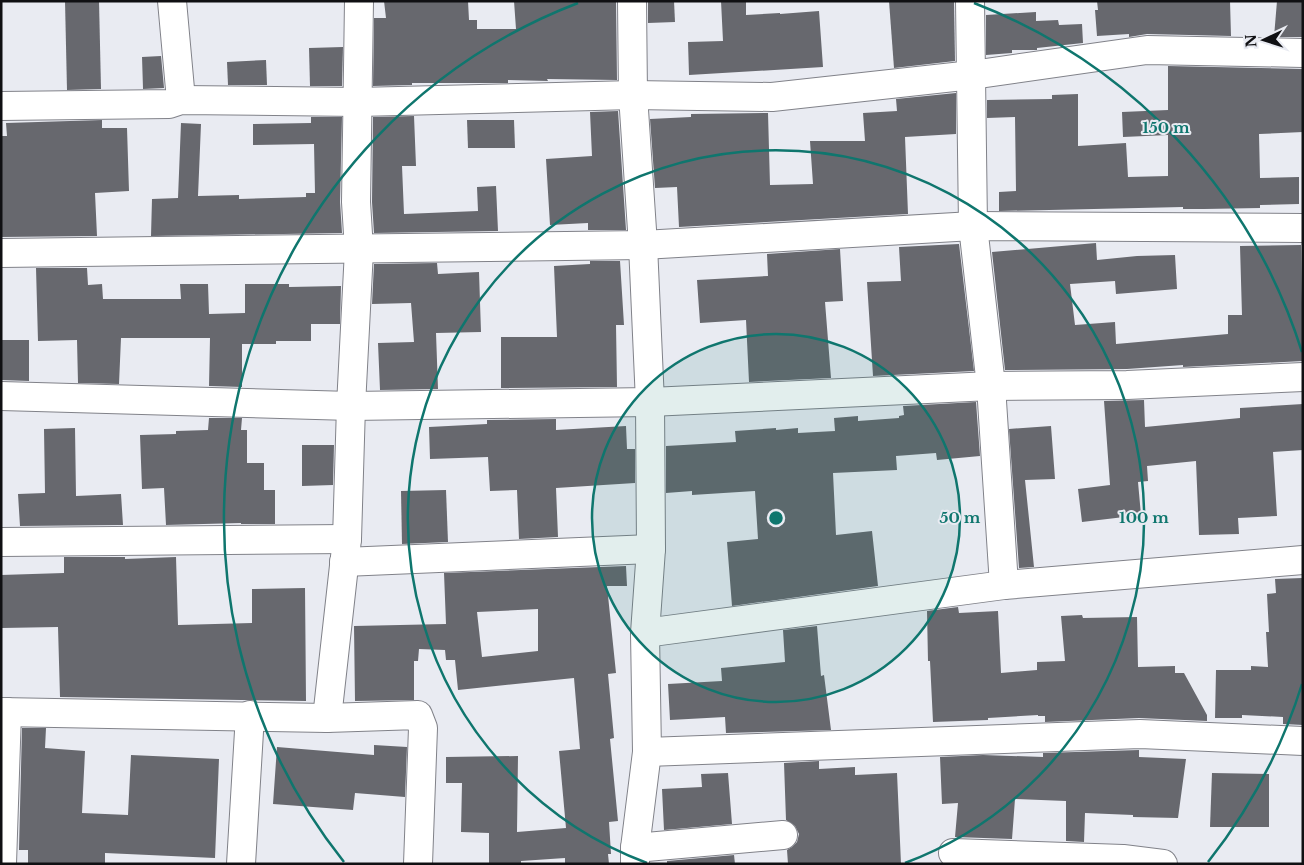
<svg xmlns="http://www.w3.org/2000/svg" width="1304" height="865" font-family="'Libre Baskerville',serif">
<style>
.building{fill:#67686e;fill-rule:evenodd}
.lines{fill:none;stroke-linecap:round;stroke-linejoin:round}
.minor-casing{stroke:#818289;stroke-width:30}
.minor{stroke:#fff;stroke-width:28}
.ring{fill:none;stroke:#0f766e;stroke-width:2.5}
.centre{fill:#0f766e;stroke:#e9ebf2;stroke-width:2.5}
.ring-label{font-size:15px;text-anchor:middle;font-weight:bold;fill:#0f766e;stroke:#e9ebf2;stroke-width:4;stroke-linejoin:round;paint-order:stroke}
</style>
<rect width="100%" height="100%" fill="#e9ebf2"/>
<g class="building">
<polygon points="65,1 99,1 101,89 67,90"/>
<polygon points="384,1 468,1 469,20 477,20 477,29 516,29 514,1 616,1 617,80 547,79 548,81 508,80 508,83 412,83 412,85 373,86 374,18 386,18"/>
<polygon points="648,1 674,1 675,22 648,23"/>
<polygon points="721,1 746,1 746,15 780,13 780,14 819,11 823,67 689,75 688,42 723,41"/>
<polygon points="889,1 954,1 955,61 894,68"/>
<polygon points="1097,1 1230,1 1231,36 1147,34 1129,37 1129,34 1097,36 1095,10 1098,10"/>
<polygon points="1277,1 1303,1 1303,37 1274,37"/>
<polygon points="1036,12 1036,21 1058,20 1059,25 1082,24 1083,43 1037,48 1037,50 1012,50 1012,53 986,55 986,15"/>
<polygon points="343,47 342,86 310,86 309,48"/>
<polygon points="161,56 164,88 143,89 142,57"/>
<polygon points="266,60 267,85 228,85 227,62"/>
<polygon points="1168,66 1303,69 1303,132 1259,134 1260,178 1299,177 1299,204 1260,205 1260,208 1204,209 1183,209 1183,207 999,211 999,192 1016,191 1015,117 987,118 987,100 1052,99 1052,95 1078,94 1078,146 1126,143 1128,177 1168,176 1168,135 1123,137 1122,112 1168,110"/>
<polygon points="956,93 956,134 905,137 908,214 679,227 677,187 655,188 650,119 691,117 691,114 768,113 770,185 813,184 810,141 865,141 863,113 897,111 896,99"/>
<polygon points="618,111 626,230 588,230 588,223 550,225 546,159 592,156 590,112"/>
<polygon points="414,116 416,166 402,166 404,214 478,211 477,187 496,186 498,231 374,233 372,202 373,117"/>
<polygon points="311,117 342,117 340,202 342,233 151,236 152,199 178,198 181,123 201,124 198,196 239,195 239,199 306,197 306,193 315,193 314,144 253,145 253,124 311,123"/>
<polygon points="102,120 102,128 127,128 129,191 95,193 97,236 1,237 1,136 7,136 6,123"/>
<polygon points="467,120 514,120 515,148 468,148"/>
<polygon points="1096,243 1097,260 1137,256 1175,255 1177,289 1116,294 1115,281 1070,284 1075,325 1115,322 1116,344 1228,334 1228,315 1242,315 1240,246 1301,245 1303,361 1183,367 1183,365 1127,369 1005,370 992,252"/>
<polygon points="959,244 974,371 873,376 867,282 901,281 899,247"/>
<polygon points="840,249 843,301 825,302 831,378 749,382 746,320 700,323 697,280 768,276 767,254"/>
<polygon points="590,261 620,261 624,325 616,325 617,387 501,388 501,337 557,337 554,266 590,264"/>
<polygon points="437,263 438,274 479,272 481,332 436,333 438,389 380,390 378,343 414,342 411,303 372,304 374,264"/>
<polygon points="36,268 87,268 88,285 102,284 103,299 181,299 180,284 208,284 209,314 245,313 245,284 289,284 289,287 341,286 340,324 311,324 311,341 276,341 276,344 242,344 242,387 209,386 210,338 121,338 119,384 78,383 77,340 38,341"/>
<polygon points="1,340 29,340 29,381 1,380"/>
<polygon points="1144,400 1145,427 1240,418 1240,408 1303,404 1303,450 1273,452 1277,516 1238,518 1239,534 1199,535 1196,461 1147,466 1148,481 1138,482 1141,515 1082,522 1078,489 1110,485 1104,401"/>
<polygon points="976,402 980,456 937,460 936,453 896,456 897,470 833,473 836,535 872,531 878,586 732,606 727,542 758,539 755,491 692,495 692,491 666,493 666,446 736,442 735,431 776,428 776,430 798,428 798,433 835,431 834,418 858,416 858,421 899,418 899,416 904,415 903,406"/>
<polygon points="209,418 242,418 241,430 247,430 247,463 264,463 264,490 275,490 275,524 241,524 241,523 166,525 164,488 142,489 140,435 176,434 176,431 208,430"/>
<polygon points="556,419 556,430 626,426 627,449 635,449 635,483 556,488 558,537 519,539 517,490 490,491 488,457 430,459 429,427 487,424 487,420"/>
<polygon points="1051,426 1055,479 1025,480 1034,567 1019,568 1009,429"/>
<polygon points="75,428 76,496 121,494 123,525 20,526 18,494 45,493 44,429"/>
<polygon points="302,445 334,445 333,485 302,486"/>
<polygon points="446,490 448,542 402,544 401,491"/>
<polygon points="64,557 125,557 125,559 176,557 178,625 252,623 252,589 305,588 306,701 60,697 58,627 2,628 1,575 64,573"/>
<path d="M 626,566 L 627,586 L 607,586 L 616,673 L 608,674 L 614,738 L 610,739 L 618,821 L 609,822 L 611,854 L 608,854 L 609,864 L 565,864 L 565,858 L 521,861 L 521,864 L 489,864 L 489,833 L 461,832 L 462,783 L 446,783 L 446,757 L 518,756 L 517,832 L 566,828 L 559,751 L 580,749 L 574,678 L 458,690 L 455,660 L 446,660 L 445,650 L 419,649 L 418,661 L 414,661 L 414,700 L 355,701 L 354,626 L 446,624 L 444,573 ZM 538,609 L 538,651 L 482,657 L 477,612 Z"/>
<polygon points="1302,578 1303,725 1283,724 1283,717 1242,715 1242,718 1215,718 1216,670 1251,670 1251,666 1268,667 1266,632 1269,632 1267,594 1276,593 1275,579"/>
<polygon points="958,607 959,613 998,611 1001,673 1037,670 1037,662 1065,661 1061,616 1082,615 1083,618 1137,617 1138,667 1175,666 1175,673 1184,673 1207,715 1207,721 1139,718 1045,722 1045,716 1038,716 1038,715 988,718 988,720 933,722 930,661 928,661 927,611"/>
<polygon points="817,626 821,676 824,675 831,730 726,733 725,717 670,720 668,684 722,681 721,668 785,662 783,630"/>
<polygon points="22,728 46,728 45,748 85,751 82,813 128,815 131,755 219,759 215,858 105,853 105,864 28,864 28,850 19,850"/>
<polygon points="374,745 407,747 405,797 355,793 353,810 273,804 277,747 374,755"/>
<polygon points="1139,750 1139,757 1186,759 1178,818 1133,817 1133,815 1085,813 1084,842 1066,841 1066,801 1015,799 1012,839 955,837 958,803 942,804 940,757 983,755 1043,757 1043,753"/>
<polygon points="819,761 819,769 855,767 855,775 897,773 901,864 788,864 787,850 792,847 797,842 799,834 795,826 786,820 784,763"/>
<polygon points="728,773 732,824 664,830 662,789 702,787 701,774"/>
<polygon points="1212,773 1269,774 1269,827 1210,827"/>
<polygon points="734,855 735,864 667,864 667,861"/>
</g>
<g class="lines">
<defs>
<g id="minor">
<polyline points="172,1 181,100"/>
<polyline points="632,1 633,95 643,245 650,402 651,549 645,633 647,752 635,848 635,864"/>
<polyline points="970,1 973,226 991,386 1004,585"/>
<polyline points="1,106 169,104 181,100 358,102 633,95 772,97 972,75 1147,50 1303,53"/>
<polyline points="1,253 643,245 973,226 1303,228"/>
<polyline points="1,396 351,406 650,402 991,386 1127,385 1303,377"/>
<polyline points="1,542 347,539"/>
<polyline points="344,562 651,549"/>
<polyline points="645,633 1004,585 1303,560"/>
<polyline points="1,712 327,718 418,715 423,728 418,864"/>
<polyline points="327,718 347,539 351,406 359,250 356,202 359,1"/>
<polyline points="647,752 1140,734 1303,741"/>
<polyline points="635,848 783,835"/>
<polyline points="953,853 1123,859 1163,864"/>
<polyline points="2,864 7,712"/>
<polyline points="241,864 250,715"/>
</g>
</defs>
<use href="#minor" class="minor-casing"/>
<use href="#minor" class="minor"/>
</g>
<circle cx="776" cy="518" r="184" fill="#0f766e" fill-opacity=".12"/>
<g class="ring">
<circle cx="776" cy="518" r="184"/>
<path d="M647 863A368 368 0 1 1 905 863"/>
<path d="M1302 684A552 552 0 0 1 1208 862M344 862A552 552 0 0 1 578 3M974 3A552 552 0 0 1 1302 352"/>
</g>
<circle cx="776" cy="518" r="8" class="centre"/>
<g class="ring-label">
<text x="1166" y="133">150 m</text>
<text x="960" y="523">50 m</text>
<text x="1144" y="523">100 m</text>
</g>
<rect width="1304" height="865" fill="none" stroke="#101013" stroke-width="5"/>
<g transform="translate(1264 40) rotate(266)" stroke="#e9ebf2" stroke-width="4" paint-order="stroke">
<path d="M0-4L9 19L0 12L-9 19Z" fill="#101013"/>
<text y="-8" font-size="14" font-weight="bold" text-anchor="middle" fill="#101013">N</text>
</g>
</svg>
